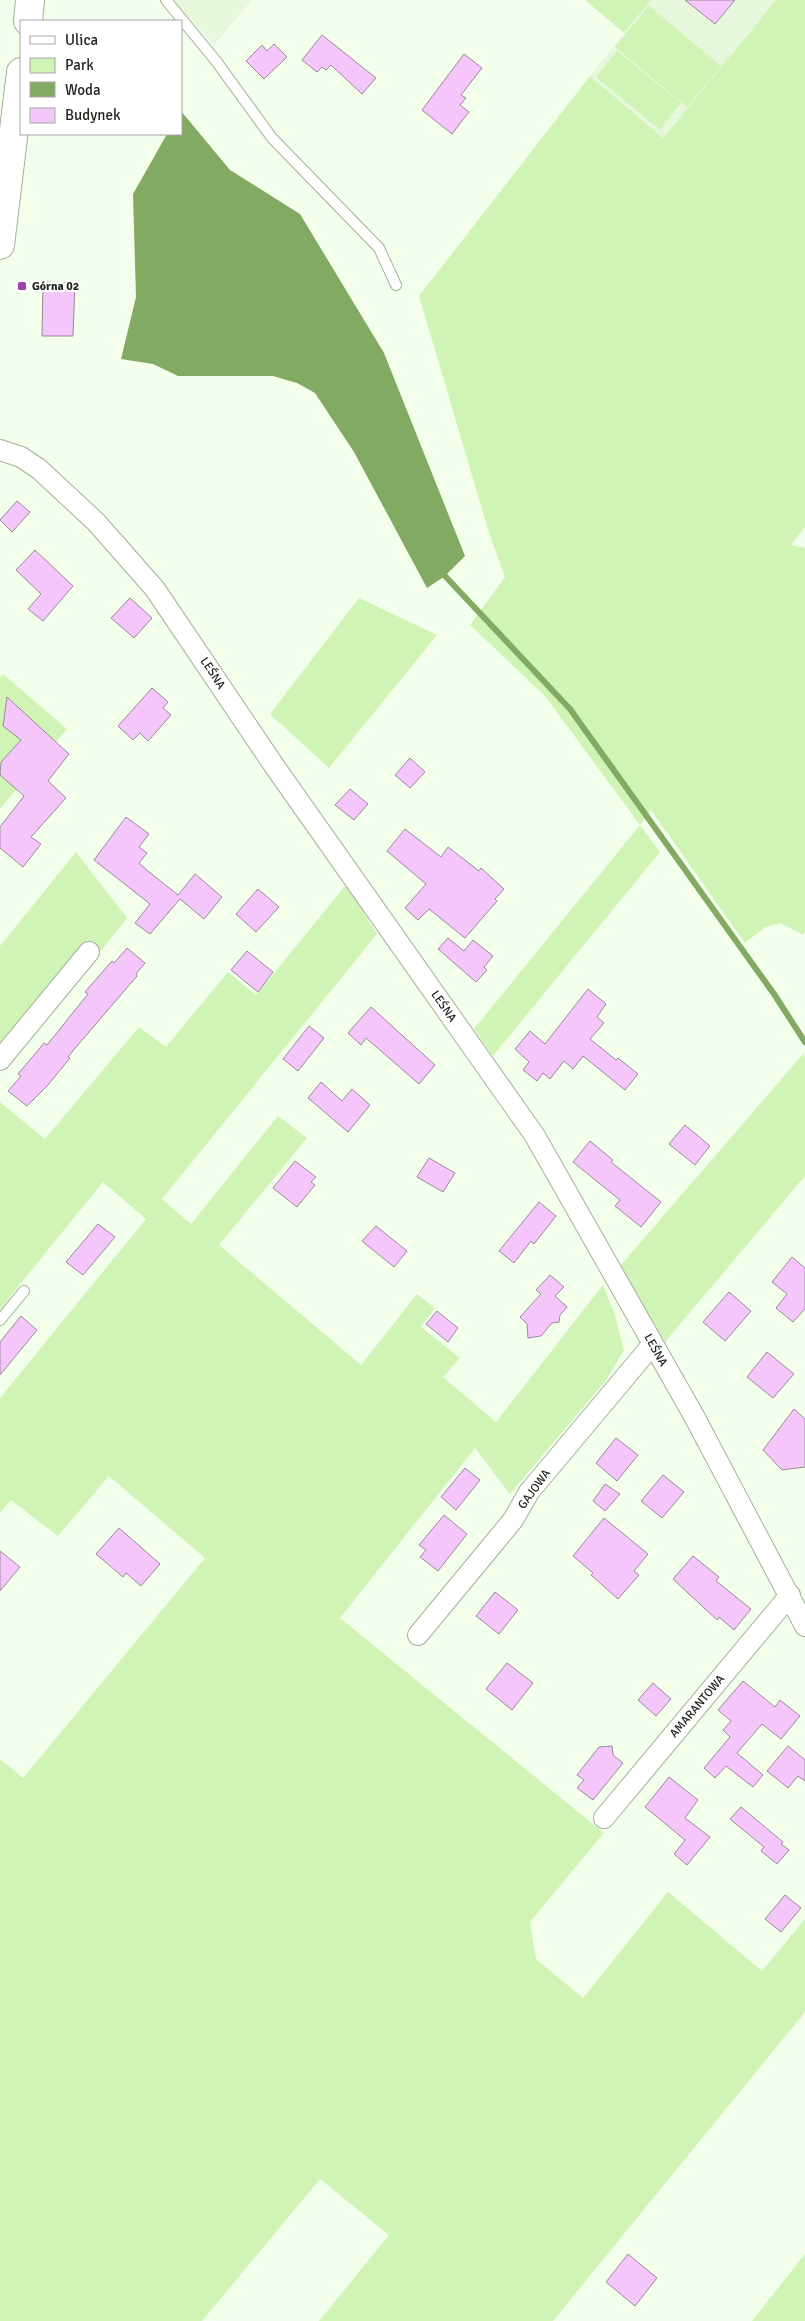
<svg xmlns="http://www.w3.org/2000/svg" width="805" height="2321" font-family="Signika,sans-serif">
<style>
.built{fill:#e7f7dc}
.green{fill:#d0f3b6}
.water{fill:#83aa62}
.lines{fill:none;stroke-linecap:round;stroke-linejoin:round}
.stream{stroke:#83aa62;stroke-width:6}
.building{fill:#f4c6fb;stroke:#988a9a}
.service-casing{stroke:#a4af9c;stroke-width:12}
.minor-casing{stroke:#a4af9c;stroke-width:22}
.secondary-casing{stroke:#a4af9c;stroke-width:30}
.service{stroke:#fff;stroke-width:10}
.minor{stroke:#fff;stroke-width:20}
.secondary{stroke:#fff;stroke-width:28}
.poi-dot{fill:#9d41ab;stroke:#fff;stroke-width:2}
.labels{text-anchor:middle;stroke-width:4.5;stroke-linejoin:round;paint-order:stroke}
.poi-label{font-size:12px;font-weight:bold;fill:#20241d;stroke:#fff;text-anchor:start}
.street-label{font-size:12px;fill:#20241d;stroke:#fff}
</style>
<rect width="100%" height="100%" fill="#f3ffeb"/>
<g class="built">
<polygon points="173,0 252,0 214,45"/>
<polygon points="651,0 776,0 663,138 590,76"/>
</g>
<g class="green">
<polygon points="585,0 651,0 624,33"/>
<polygon points="776,0 805,0 805,527 791,545 805,548 805,932 803,935 780,923 764,928 745,943 651,810 640,825 660,852 493,1056 474,1029 640,825 545,696 470,625 505,577 489,533 419,296 590,76 663,138"/>
<polygon points="649,6 721,66 687,107 615,47"/>
<polygon points="617,51 681,103 660,130 596,77"/>
<polygon points="359,598 437,635 329,768 270,714"/>
<polygon points="3,674 67,729 0,809 0,678"/>
<polygon points="76,852 127,918 99,953 87,943 0,1048 0,946"/>
<polygon points="346,885 377,934 162,1199 191,1224 278,1116 307,1138 219,1245 361,1365 417,1294 435,1308 421,1327 460,1358 443,1377 496,1422 603,1285 614,1312 624,1350 607,1379 510,1494 475,1448 340,1618 604,1833 530,1922 536,1959 583,1998 668,1892 762,1971 805,1919 805,2012 553,2321 319,2321 389,2235 320,2179 202,2321 0,2321 0,1759 23,1778 205,1558 109,1476 58,1536 11,1500 0,1513 0,1398 146,1219 103,1182 0,1309 0,1102 45,1139 139,1027 166,1047 228,972 256,995"/>
<polygon points="803,1054 805,1057 805,1176 665,1342 620,1266"/>
<polygon points="805,2254 805,2321 752,2321"/>
</g>
<polygon class="water" points="181,111 230,170 300,214 384,353 465,556 445,576 427,588 354,452 315,393 297,383 273,376 178,376 153,364 121,359 136,297 133,194 167,134 181,134"/>
<g class="lines">
<polyline class="stream" points="445,576 570,709 774,994 805,1042"/>
</g>
<g class="building">
<polygon points="685,0 735,0 715,24"/>
<polygon points="322,35 376,78 362,94 331,65 326,70 322,67 317,72 302,60"/>
<polygon points="274,44 287,57 264,79 246,61 262,45 267,51"/>
<polygon points="464,54 482,68 461,95 466,98 460,105 469,112 452,134 422,110"/>
<polygon points="43,282 75,283 73,336 42,336"/>
<polygon points="17,501 30,512 12,532 0,520"/>
<polygon points="35,550 73,586 43,621 28,609 41,594 16,570"/>
<polygon points="130,598 152,618 134,638 111,618"/>
<polygon points="152,688 168,702 163,708 171,715 148,741 140,733 133,740 118,726"/>
<polygon points="7,697 69,754 48,781 66,798 31,837 41,844 23,867 0,848 0,827 24,796 0,775 1,762 21,740 3,726"/>
<polygon points="410,758 425,772 410,788 395,775"/>
<polygon points="350,789 368,804 354,820 335,805"/>
<polygon points="126,817 149,834 139,847 147,853 139,863 148,871 178,895 195,874 222,897 204,919 180,899 150,934 135,923 150,904 94,860"/>
<polygon points="405,829 441,857 448,847 479,871 481,868 504,889 495,899 497,901 465,938 429,909 418,920 405,908 426,884 387,851"/>
<polygon points="258,889 279,907 256,932 236,914"/>
<polygon points="448,938 464,951 473,940 493,956 484,967 487,970 476,982 438,949"/>
<polygon points="127,948 145,963 136,974 137,976 77,1046 68,1057 70,1058 48,1085 27,1106 8,1091 21,1076 18,1074 44,1043 47,1045 88,994 85,992 112,961 114,963"/>
<polygon points="247,951 273,972 258,992 231,970"/>
<polygon points="588,989 606,1004 597,1017 604,1023 590,1039 616,1060 618,1058 638,1074 625,1090 583,1056 573,1069 564,1061 550,1079 543,1073 537,1081 523,1070 529,1062 515,1049 530,1031 545,1044"/>
<polygon points="371,1007 435,1065 419,1084 366,1038 361,1045 348,1033"/>
<polygon points="309,1026 324,1038 298,1071 283,1059"/>
<polygon points="321,1082 342,1101 352,1089 370,1105 348,1132 308,1098"/>
<polygon points="685,1125 710,1146 695,1165 669,1144"/>
<polygon points="590,1141 613,1160 611,1162 661,1202 641,1227 615,1206 620,1200 573,1162"/>
<polygon points="429,1158 455,1173 443,1192 417,1177"/>
<polygon points="295,1161 316,1177 311,1182 315,1185 297,1207 273,1188"/>
<polygon points="539,1202 556,1216 534,1244 531,1241 514,1263 499,1251"/>
<polygon points="98,1224 115,1237 83,1275 66,1262"/>
<polygon points="376,1226 407,1251 394,1267 362,1241"/>
<polygon points="792,1257 805,1268 805,1309 793,1322 776,1308 787,1294 772,1282"/>
<polygon points="550,1275 564,1287 555,1296 567,1307 560,1315 559,1322 552,1323 541,1336 528,1338 527,1324 520,1317 541,1294 536,1290"/>
<polygon points="729,1292 751,1311 725,1341 703,1322"/>
<polygon points="437,1311 458,1328 448,1342 426,1324"/>
<polygon points="21,1316 37,1330 0,1375 0,1342"/>
<polygon points="767,1352 794,1374 773,1398 747,1377"/>
<polygon points="794,1409 805,1419 805,1467 782,1470 763,1450"/>
<polygon points="616,1438 638,1455 617,1481 596,1463"/>
<polygon points="465,1468 480,1480 456,1510 441,1497"/>
<polygon points="663,1475 684,1492 662,1518 641,1501"/>
<polygon points="605,1484 620,1494 605,1511 593,1501"/>
<polygon points="444,1515 467,1534 438,1571 420,1557 426,1550 419,1545"/>
<polygon points="604,1518 648,1554 634,1571 639,1575 618,1599 591,1575 593,1573 573,1556"/>
<polygon points="119,1528 160,1564 141,1586 126,1573 123,1577 96,1554"/>
<polygon points="0,1551 20,1567 0,1591"/>
<polygon points="693,1556 719,1577 716,1581 751,1609 734,1630 719,1617 717,1620 673,1579"/>
<polygon points="495,1592 518,1610 499,1634 476,1616"/>
<polygon points="507,1663 533,1683 512,1710 486,1689"/>
<polygon points="743,1681 775,1707 780,1700 800,1716 781,1739 762,1724 737,1753 763,1775 753,1787 726,1766 715,1778 704,1768 730,1737 723,1730 731,1721 718,1710"/>
<polygon points="653,1683 671,1699 656,1716 638,1700"/>
<polygon points="612,1746 613,1755 623,1763 593,1800 577,1788 584,1780 577,1775 599,1747"/>
<polygon points="788,1746 805,1760 805,1781 798,1776 788,1788 767,1771"/>
<polygon points="669,1777 698,1800 685,1818 710,1837 687,1865 674,1854 685,1840 645,1807"/>
<polygon points="741,1807 783,1842 781,1844 789,1850 777,1864 761,1851 764,1847 730,1819"/>
<polygon points="785,1895 801,1908 781,1932 765,1919"/>
<polygon points="628,2254 657,2278 635,2306 606,2282"/>
</g>
<g class="lines">
<defs>
<g id="service">
<polyline points="166,0 216,61 272,138 379,248 396,285"/>
<polyline points="0,1320 24,1291"/>
</g>
<g id="minor">
<polyline points="0,450 21,457 39,469 96,522 155,589 275,767 535,1136 694,1416 805,1626"/>
<polyline points="0,1060 89,952"/>
<polyline points="418,1635 513,1520 529,1492 652,1345"/>
<polyline points="604,1818 790,1595"/>
</g>
<g id="secondary">
<polyline points="28,21 30,0"/>
<polyline points="0,245 21,72"/>
</g>
</defs>
<use href="#service" class="service-casing"/>
<use href="#minor" class="minor-casing"/>
<use href="#secondary" class="secondary-casing"/>
<use href="#service" class="service"/>
<use href="#minor" class="minor"/>
<use href="#secondary" class="secondary"/>
</g>
<rect class="poi-dot" x="17" y="281" width="10" height="10" rx="2.5"/>
<g class="labels">
<g class="poi-label">
<text x="32" y="290">Górna 02</text>
</g>
<g class="street-label">
<text transform="translate(213 673) rotate(57)" y="4">LEŚNA</text>
<text transform="translate(444 1006) rotate(55)" y="4">LEŚNA</text>
<text transform="translate(656 1350) rotate(61)" y="4">LEŚNA</text>
<text transform="translate(534 1489) rotate(-54)" y="4">GAJOWA</text>
<text transform="translate(697 1706) rotate(-50)" y="4">AMARANTOWA</text>
</g>
</g>
<rect x="20" y="20" width="162" height="115" fill="#ffffff" stroke="#a6a7a5"/>
<rect x="30" y="36" width="25" height="8" fill="#ffffff" stroke="#a6a7a5"/>
<text x="65" y="45" font-size="15" fill="#20241d">Ulica</text>
<rect x="30" y="58" width="25" height="15" fill="#d0f3b6" stroke="#a6a7a5"/>
<text x="65" y="70" font-size="15" fill="#20241d">Park</text>
<rect x="30" y="82" width="25" height="15" fill="#83aa62" stroke="#a6a7a5"/>
<text x="65" y="95" font-size="15" fill="#20241d">Woda</text>
<rect x="30" y="108" width="25" height="15" fill="#f4c6fb" stroke="#a6a7a5"/>
<text x="65" y="120" font-size="15" fill="#20241d">Budynek</text>
</svg>
